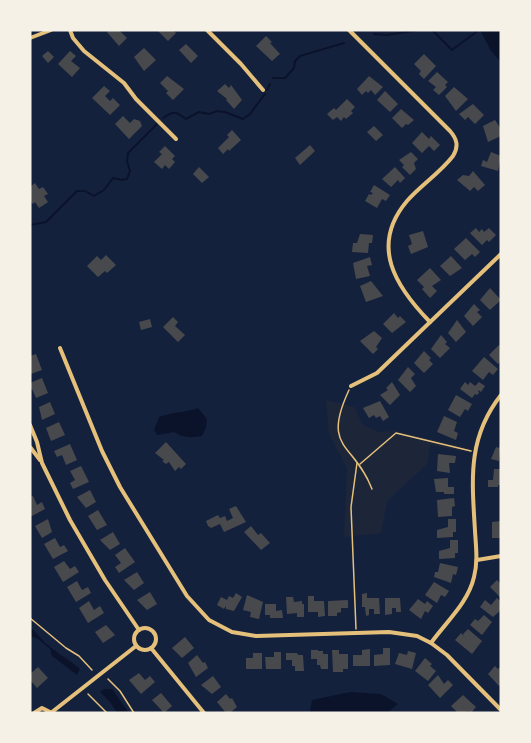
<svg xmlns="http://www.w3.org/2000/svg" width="531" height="743" font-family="'Alegreya Sans',sans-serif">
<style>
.green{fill:#1d2539}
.water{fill:#0b132b}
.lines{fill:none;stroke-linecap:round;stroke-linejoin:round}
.stream{stroke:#0b132b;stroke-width:2}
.building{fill:#48494c}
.path{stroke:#e5c07b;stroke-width:1.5}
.minor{stroke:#e5c07b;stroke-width:4}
</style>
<rect width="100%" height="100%" fill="#14213d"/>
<polygon class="green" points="326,400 354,407 363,425 379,432 395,431 469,448 468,452 430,445 427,464 387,501 381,533 344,537 347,468 329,434"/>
<g class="water">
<polygon points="480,30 501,30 501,62 491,51"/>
<path d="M 198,408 L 207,419 L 206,428 L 202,436 C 191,438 183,438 174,432 L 157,435 L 154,430 L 159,417 C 172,412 184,413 198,408 Z"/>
<path d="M 30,627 C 38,633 41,640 48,645 C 58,654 70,660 80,669 L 77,675 L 52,656 L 50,649 L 38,639 L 30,636 Z"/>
<polygon points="104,689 112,689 129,713 117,713 110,702 100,692"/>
<polygon points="350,692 381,694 398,704 387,713 311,713 310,711 312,700"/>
</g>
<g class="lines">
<g class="stream">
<polyline points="432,30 452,50 479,30"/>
<polyline points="374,34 387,35 419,30"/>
<polyline points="273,78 285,78 294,68 295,61 300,56 344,43"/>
<polyline points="267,90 270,84"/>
<path d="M 163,118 C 175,110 176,112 186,119 L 199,112 L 209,114 L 217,111 L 225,112 L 243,119 L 250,114 L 265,94"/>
<polyline points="30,225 46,222 77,191 85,191 94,196 104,190 113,178 122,180 127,179 130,171 127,161 128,153 158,123"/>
</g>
</g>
<g class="building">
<polygon points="109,30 119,30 127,38 119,46 107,32"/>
<polygon points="157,30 173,30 176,33 168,41"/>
<polygon points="266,36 272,42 270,43 280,54 272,61 256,46"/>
<polygon points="186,44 198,56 191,63 179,50"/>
<polygon points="144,48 156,60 144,71 134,57"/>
<polygon points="48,51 54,57 48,63 42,56"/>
<polygon points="70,51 76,56 71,61 80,68 72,77 58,64"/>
<polygon points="424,54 436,66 424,79 419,74 421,71 414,64"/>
<polygon points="437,72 448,82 445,85 447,87 439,95 433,90 436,87 428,81"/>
<polygon points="167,76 184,89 173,100 166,93 168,91 160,83"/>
<polygon points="369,76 383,87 375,95 371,90 368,93 366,91 362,95 357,89"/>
<polygon points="225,84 229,88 231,85 242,100 234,109 226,100 227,99 217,91"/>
<polygon points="104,86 110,91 105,96 110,101 113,98 120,105 110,115 92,98"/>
<polygon points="454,87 468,99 456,111 445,96"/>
<polygon points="385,91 398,104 390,112 377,100"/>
<polygon points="347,99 355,107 351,111 353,113 346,119 344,117 341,121 337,117 333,120 327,114 334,108 336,110"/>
<polygon points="473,104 484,115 475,124 468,117 465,120 459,114"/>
<polygon points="401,109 414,120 408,125 406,124 402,128 392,118"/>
<polygon points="123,116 130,123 134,119 140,121 142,126 129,139 115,124"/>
<polygon points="495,120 501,129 501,136 488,142 483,126"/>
<polygon points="374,126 383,135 376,141 367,132"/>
<polygon points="232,130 241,140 229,151 228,149 223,154 218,148 229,137 227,135"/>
<polygon points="422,132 429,139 431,136 440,145 434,151 429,146 422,153 412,143"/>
<polygon points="310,145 315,151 300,165 295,158"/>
<polygon points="165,146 175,156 172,159 175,162 169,169 165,165 162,169 154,162 162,154 159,152"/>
<polygon points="411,152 418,159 414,163 416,169 410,175 402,167 404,165 399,160"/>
<polygon points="491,152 501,156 498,171 481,166 483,160 487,162"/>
<polygon points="199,167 209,177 202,183 193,174"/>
<polygon points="395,167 405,178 400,183 398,180 391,187 382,179"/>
<polygon points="473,171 485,185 478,191 474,187 470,191 457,180 463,175 469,176"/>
<polygon points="35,183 39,189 43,187 48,194 44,196 48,202 39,208 35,202 33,204 30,200 30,187"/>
<polygon points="374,185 390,195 386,201 382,199 377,208 365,201 369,194 371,195 373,193 370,192"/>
<polygon points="476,228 479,232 482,229 484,232 489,228 496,235 489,242 487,240 482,245 470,233"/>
<polygon points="423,231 428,247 411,254 408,246 412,244 409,235"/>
<polygon points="360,234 373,235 372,243 369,243 368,253 352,252 353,243 357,243"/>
<polygon points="466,238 480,252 475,257 472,254 465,260 454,249"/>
<polygon points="106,255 116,265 107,273 105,271 98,277 87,266 97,256 101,260"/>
<polygon points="451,256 462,268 450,276 440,266"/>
<polygon points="370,257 372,265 367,266 370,276 356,279 353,263"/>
<polygon points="430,268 441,280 432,286 437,291 430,298 422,289 424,287 417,280"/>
<polygon points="371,281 383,296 366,302 360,286"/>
<polygon points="490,288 501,300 490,310 480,300"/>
<polygon points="474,304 480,310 477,312 482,317 473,326 464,316"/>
<polygon points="394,313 398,318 400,316 406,322 392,333 383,324"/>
<polygon points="173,317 178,322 175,326 185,335 178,342 163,327"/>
<polygon points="150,319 152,327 141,330 139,322"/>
<polygon points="457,320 466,332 456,342 448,333"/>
<polygon points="374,331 382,338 376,347 378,349 373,354 360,341"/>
<polygon points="441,335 447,342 445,344 450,348 440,358 431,349"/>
<polygon points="499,345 501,348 501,361 498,364 489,355"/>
<polygon points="424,351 431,358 429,360 433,364 424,373 414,363"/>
<polygon points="36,354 42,370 31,374 30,356"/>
<polygon points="484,357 498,369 493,375 489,372 483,380 472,371"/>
<polygon points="408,367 415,374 411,378 416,386 410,392 398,380"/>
<polygon points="42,378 48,393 36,398 32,389 30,390 30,383"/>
<polygon points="392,382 400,395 390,405 380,395 388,390 386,388"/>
<polygon points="465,382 468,385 470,382 475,386 479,382 485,386 481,392 478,390 479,393 477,395 475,394 472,398 460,389"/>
<polygon points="456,395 472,404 468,411 465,409 460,417 448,410"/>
<polygon points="380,401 389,417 383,421 380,416 376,418 374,415 369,418 363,408"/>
<polygon points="50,402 55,414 42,420 39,407"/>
<polygon points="444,416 457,422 454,431 458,433 456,440 437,432"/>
<polygon points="59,422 65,435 51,441 46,428"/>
<polygon points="166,442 186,464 181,469 179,467 175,471 169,462 166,464 162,461 164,460 155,453"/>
<polygon points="501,442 499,461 491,459 496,447 499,448"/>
<polygon points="70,444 77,460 66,465 62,455 57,457 54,451"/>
<polygon points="438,454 456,456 455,463 449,463 450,473 437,471"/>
<polygon points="81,466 89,482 73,489 70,483 75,480 70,471"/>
<polygon points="494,469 501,469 501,485 498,485 498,487 488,487 488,480 493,480"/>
<polygon points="448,478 448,487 454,487 454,494 444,494 444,492 436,492 434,479"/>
<polygon points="90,490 96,502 86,508 77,497"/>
<polygon points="33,496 37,505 42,502 45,509 30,517 30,497"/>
<polygon points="454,498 455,506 452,507 452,516 438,517 437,500"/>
<polygon points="236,506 246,522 224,532 220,524 211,528 208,526 206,521 218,515 220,518 225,516 227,521 233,518 229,509"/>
<polygon points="98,510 107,525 97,530 88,516"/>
<polygon points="48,519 52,532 42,538 35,526"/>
<polygon points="448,519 456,519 456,532 453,532 453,537 437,538 437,530 448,527"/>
<polygon points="501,521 500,538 492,538 492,522"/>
<polygon points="251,526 258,535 261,533 270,543 261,550 244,532"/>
<polygon points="113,532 120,544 110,550 100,540"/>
<polygon points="55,538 60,547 64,545 68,551 53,559 44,544"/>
<polygon points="450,540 458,540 458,553 455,553 455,558 439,559 439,551 450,548"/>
<polygon points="125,548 135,562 119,573 115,567 121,563 115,555"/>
<polygon points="64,561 70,569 75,566 79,572 63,582 54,567"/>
<polygon points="440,563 458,567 456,575 453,574 451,583 434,577 435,572 438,572"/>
<polygon points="137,572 144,583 134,590 124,580"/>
<polygon points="497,580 501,584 501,598 490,587"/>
<polygon points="77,581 82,590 88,587 91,593 76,602 67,587"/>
<polygon points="434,582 449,591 445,597 441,595 437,603 425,595"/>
<polygon points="150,592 157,604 147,610 137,600"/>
<polygon points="236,593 242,597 234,611 226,609 226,606 224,609 217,605 221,597 227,600 229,596 233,598"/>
<polygon points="367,593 367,598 379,598 380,614 374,614 374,609 369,609 369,615 366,616 365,607 362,607 362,594"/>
<polygon points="247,595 263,602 259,619 250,617 251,612 243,610"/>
<polygon points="308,596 314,596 314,601 324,601 325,616 318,617 318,612 308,612"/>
<polygon points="286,597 293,597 294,602 302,601 302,604 304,604 304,617 297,617 297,613 287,614"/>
<polygon points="385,598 400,598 401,612 396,612 396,608 392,608 392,614 385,615"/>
<polygon points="497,598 501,602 501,610 493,617 480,607 485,600 491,605"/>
<polygon points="418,599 425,604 427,601 433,606 428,613 425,611 421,619 409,610"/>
<polygon points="348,600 348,608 341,608 341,612 337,613 337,616 328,616 328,601"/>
<polygon points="89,601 94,610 100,606 104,613 88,623 79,608"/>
<polygon points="265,604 276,604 276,611 282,610 283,618 270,618 270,615 265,615"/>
<polygon points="484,615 492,622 482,635 470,625 475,619 478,621"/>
<polygon points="106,625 115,635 103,643 95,632"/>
<polygon points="468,629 482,641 472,654 455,640 461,633 464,636 463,634"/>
<polygon points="185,637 194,648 182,658 172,648"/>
<polygon points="383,648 390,648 390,665 374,666 374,655 383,654"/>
<polygon points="370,649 370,666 353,666 353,655 362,655 362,650"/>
<polygon points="311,650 318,650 318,651 323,651 323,654 328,654 328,669 321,669 320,665 317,665 317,659 311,659"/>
<polygon points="332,650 339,650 339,654 348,654 348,669 343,669 343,672 333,672"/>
<polygon points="408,651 416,653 412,669 395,664 399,653 407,655"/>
<polygon points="274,652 281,652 281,669 266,669 265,657 274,657"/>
<polygon points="253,653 262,653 262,669 246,669 246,658 253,658"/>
<polygon points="286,653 297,653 298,655 303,655 304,671 295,671 295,666 292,666 292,660 286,660"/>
<polygon points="197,655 203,663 205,662 208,668 196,677 188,663"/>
<polygon points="425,658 432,664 430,666 436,671 428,681 415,671"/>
<polygon points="495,666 498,669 501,666 501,684 499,686 488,674"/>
<polygon points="38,667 48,678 37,688 30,680 30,674"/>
<polygon points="139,673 145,680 150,676 155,682 141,694 129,680"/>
<polygon points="438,675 444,684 448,680 453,685 440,698 428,685"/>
<polygon points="213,676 221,687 212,694 201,685"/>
<polygon points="161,693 172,706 164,713 152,700"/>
<polygon points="226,694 230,699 232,698 237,707 230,713 226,713 217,702"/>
<polygon points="463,695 476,707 471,713 468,711 466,713 458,713 451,706"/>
</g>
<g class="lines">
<g class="path">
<path d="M 349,390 C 321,450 354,442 372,489"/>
<polyline points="360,464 396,433 471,451"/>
<polyline points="30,618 66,648 79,656 92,670"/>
<polyline points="356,629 351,507 357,463"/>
<polyline points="108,679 120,691 134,713"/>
<polyline points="88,694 107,713"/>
</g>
<g class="minor">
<polyline points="70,30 73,38 84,51 124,83 136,99 176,139"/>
<polyline points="207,30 241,64 263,90"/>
<path d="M 349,30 L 450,131 C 457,139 459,146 453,156 C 440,173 421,185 407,201 C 369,246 396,287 430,322"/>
<polyline points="30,38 51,30"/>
<polyline points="60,348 102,451 120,487 187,596 209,620 232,632 256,636 389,632 417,636 431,643 447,655 500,709"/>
<polyline points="351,386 377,373 501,254"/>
<polyline points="30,425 37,442 42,463 70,520 105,580 139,630"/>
<polyline points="30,447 40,460"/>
<polyline points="477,560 501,556"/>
<circle cx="145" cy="639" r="11"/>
<path d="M 431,643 C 446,622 468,603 474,577 C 478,562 476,547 475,531 C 472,480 467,438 501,395"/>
<polyline points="151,648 204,713"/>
<polyline points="52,712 136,646"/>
<polyline points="34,713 42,708 52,713"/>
</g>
</g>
<rect width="531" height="743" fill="none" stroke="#f6f1e7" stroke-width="63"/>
</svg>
